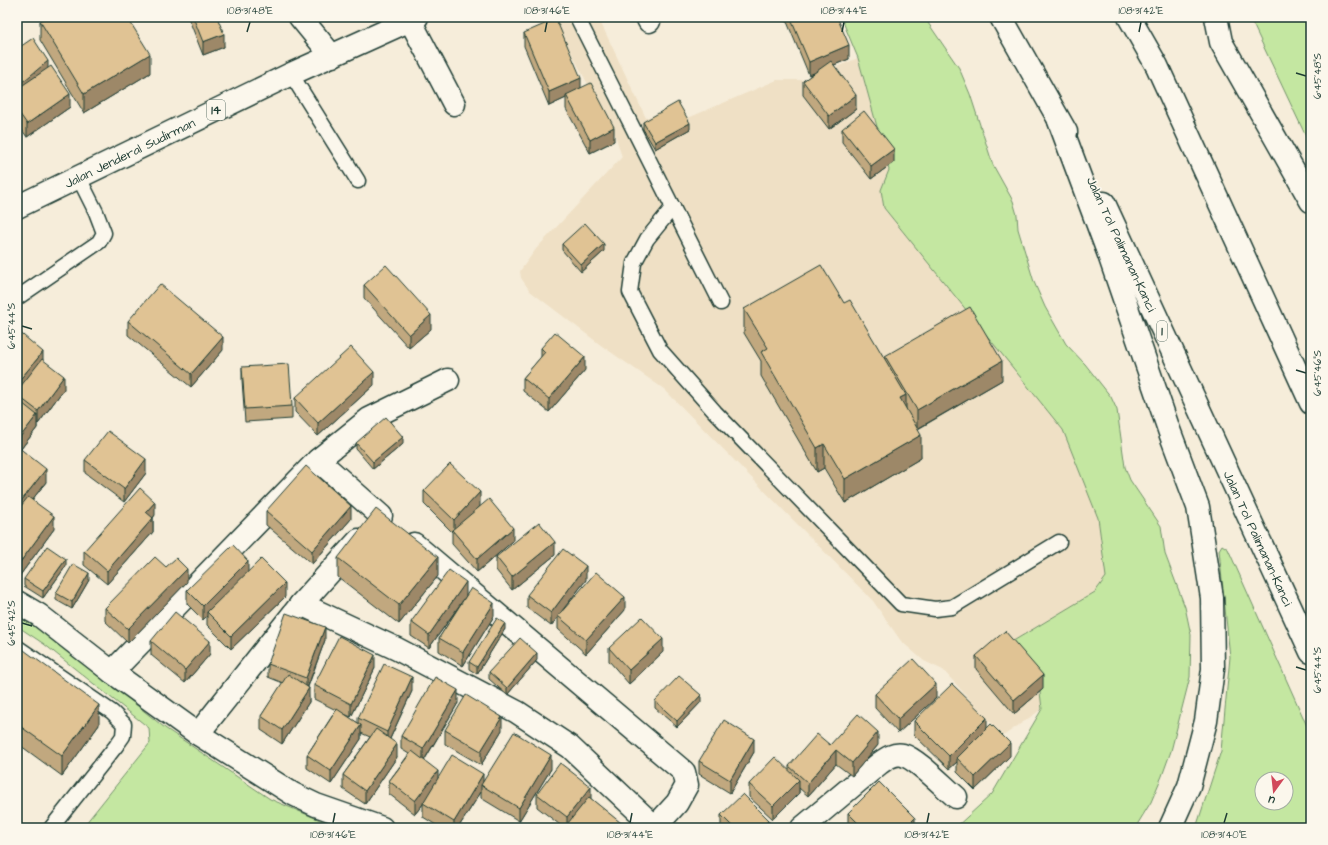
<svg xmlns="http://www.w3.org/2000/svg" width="1328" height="845" font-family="'Architects Daughter',sans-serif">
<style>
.built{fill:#efe0c5}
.green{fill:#c4e7a1;stroke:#72926a;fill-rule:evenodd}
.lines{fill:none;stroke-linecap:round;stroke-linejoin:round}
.service-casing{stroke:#1f3d34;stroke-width:17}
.minor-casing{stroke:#1f3d34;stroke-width:25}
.trunk-casing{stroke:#1f3d34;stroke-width:25}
.motorway-casing{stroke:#1f3d34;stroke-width:25}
.service{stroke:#fbf7ec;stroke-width:14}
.minor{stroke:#fbf7ec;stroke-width:22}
.trunk{stroke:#fbf7ec;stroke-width:22}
.motorway{stroke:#fbf7ec;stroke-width:22}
.wall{fill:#c1a87f;stroke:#1f3d34}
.shaded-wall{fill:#9d8868;stroke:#1f3d34}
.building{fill:#e0c394;stroke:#1f3d34}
.ticks{fill:none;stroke:#1f3d34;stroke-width:1.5}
.labels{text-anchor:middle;stroke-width:3.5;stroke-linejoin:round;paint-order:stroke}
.shield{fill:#fbf7ec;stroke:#61756b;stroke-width:1}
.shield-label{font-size:12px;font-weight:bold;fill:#1f3d34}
.street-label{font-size:13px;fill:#1f3d34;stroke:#fbf7ec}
.neatline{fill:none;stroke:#1f3d34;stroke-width:1.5}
.ticks-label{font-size:10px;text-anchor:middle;fill:#1f3d34}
</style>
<rect width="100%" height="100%" fill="#f6edda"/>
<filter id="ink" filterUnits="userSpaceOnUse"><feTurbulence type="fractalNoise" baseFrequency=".025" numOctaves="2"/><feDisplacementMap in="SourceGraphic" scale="8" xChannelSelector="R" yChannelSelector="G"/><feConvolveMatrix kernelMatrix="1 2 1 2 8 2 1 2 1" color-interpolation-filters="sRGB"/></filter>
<g filter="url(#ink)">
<polygon class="built" points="552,17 598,17 646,118 679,106 688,118 777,80 805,80 858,58 889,170 881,190 884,208 1063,430 1098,517 1106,577 1095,592 1010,643 1039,684 1042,709 1003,736 943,670 924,661 901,641 873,601 664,389 602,346 530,291 521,278 520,271 536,249 622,157 615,135"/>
<g class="green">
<polygon points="841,17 924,17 959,68 970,94 993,165 1013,201 1017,215 1018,229 1034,282 1045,307 1066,344 1085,364 1111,397 1117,410 1125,467 1130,480 1161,526 1165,554 1185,607 1191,635 1190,677 1171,751 1162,776 1151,802 1135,828 955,828 992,794 1042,709 1039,684 1010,643 1095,592 1106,577 1098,518 1063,430 884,208 881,190 889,170 858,58"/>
<polygon points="1250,17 1311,17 1311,147 1251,20"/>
<path d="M 1222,545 L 1228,549 L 1311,735 L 1311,828 L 1196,828 L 1221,751 L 1230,657 L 1219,550 ZM 1262,779 L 1286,779 L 1286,803 L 1262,803 Z"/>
<polygon points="17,614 46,632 165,728 270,799 339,828 82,828 150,743 149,728 44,644 17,626"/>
</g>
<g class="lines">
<defs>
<g id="service">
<polyline points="577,17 721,303"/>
<polyline points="291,74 358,181"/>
<polyline points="673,207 647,239 634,263 630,292 660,350 715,412 901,604 935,609 952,607 1059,542"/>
<polyline points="17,298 99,242 104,233 96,212 78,176"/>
<polyline points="17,647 112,712 124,724 123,736 116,746 51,828"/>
</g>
<g id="minor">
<polyline points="300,17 332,56"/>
<polyline points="647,17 649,21"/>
<polyline points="1216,17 1221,42 1311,201"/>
<polyline points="410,20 454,104"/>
<polyline points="318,460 381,516"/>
<polyline points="414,544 684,772 687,785 677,803 655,827"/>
<polyline points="17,602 39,615 112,672 198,734 293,794 316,805 382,828"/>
<polyline points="301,604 359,540"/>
<polyline points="112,672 318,460 369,419 448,380"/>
<polyline points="198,734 301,604 397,649 517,712 570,747 656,828"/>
<path d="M 802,828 L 880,763 C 887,758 894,753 903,755 C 917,759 944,787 956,797"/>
</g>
<g id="trunk">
<path id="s1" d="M 17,207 L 291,74 L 417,17"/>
</g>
<g id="motorway">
<polyline points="1001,17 1066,132"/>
<polyline points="1129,17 1157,66 1311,403"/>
<polyline points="1059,121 1108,252 1169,430 1198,507 1212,598 1213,669 1206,721 1189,786 1170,828"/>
<path id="s2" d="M 1104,203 L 1311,652"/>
</g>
</defs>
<use href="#service" class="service-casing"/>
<use href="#minor" class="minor-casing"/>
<use href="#trunk" class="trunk-casing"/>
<use href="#motorway" class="motorway-casing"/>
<use href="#service" class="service"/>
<use href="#minor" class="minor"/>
<use href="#trunk" class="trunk"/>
<use href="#motorway" class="motorway"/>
</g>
<g class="wall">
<polygon points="188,17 217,17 224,47 203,55"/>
<polygon points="785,17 837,17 849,59 834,65 856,109 829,129 803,95 803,81 815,73 809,75"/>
<polygon points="40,21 150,73 84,113 40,40"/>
<polygon points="524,33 581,88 614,141 590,153 566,109 566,98 549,106 524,46"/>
<polygon points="17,49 48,68 70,107 27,137 17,123"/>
<polygon points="643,122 690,129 655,149 643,129"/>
<polygon points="842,129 894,162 871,179 842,142"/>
<polygon points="562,244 604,251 581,272 562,250"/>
<polygon points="364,285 431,329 409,348 364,298"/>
<polygon points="844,303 885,359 885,356 1002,380 918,429 921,458 845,503 824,468 817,472 761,376 761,361 744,333 744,309"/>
<polygon points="128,321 223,350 191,387 128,335"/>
<polygon points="17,330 43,360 64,389 38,424 37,423 37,428 21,449 46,482 32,500 54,529 18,578 17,578"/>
<polygon points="541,348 585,370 549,412 523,391 523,378 541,357"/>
<polygon points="242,367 292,406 292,419 245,422 242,380"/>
<polygon points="374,385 318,436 295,412 295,398"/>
<polygon points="356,443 403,444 373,469 356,449"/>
<polygon points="85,460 146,473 124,502 85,473"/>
<polygon points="424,491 480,506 475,511 513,541 477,572 452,544 452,532 424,504"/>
<polygon points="266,511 351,519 312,564 266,525"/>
<polygon points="155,515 153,518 153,532 107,584 84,565 84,551"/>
<polygon points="555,555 512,590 496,570 496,557"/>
<polygon points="338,558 438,576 399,624 338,577"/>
<polygon points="66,566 43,598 24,586 24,579"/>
<polygon points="166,567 187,582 128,643 105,621 105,608"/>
<polygon points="248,572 285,597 231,649 207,625 207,616 203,620 187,604 187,590"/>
<polygon points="89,580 72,609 56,600 56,593"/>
<polygon points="586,580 565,607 625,610 586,654 558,629 558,617 551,626 527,608 527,595"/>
<polygon points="466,595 494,616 463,666 439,651 439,638 463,601 429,648 411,636 411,622"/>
<polygon points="505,629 477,674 469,669 469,662"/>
<polygon points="325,640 308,687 309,702 282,744 261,730 261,716 283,683 268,677 268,664"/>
<polygon points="151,641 210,654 185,683 151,655"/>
<polygon points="17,645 99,725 62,776 17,743"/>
<polygon points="609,648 663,652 629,684 609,661"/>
<polygon points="976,656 1043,689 1014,714 976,669"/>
<polygon points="537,660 507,695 489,679 489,672"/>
<polygon points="375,668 351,717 340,712 358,723 358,718 412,691 390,739 397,757 365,804 343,789 343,775 370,737 361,733 361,739 331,784 307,768 307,755 336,710 314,699 314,685"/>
<polygon points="875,694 936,698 898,733 875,708"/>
<polygon points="655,701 701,702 677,727 655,708"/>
<polygon points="458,703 424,761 438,779 483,781 551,769 519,821 481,798 481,792 458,828 441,828 423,817 423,804 415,814 389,794 389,781 409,754 401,749 401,736"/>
<polygon points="914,721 987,729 1010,756 975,790 957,772 957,762 949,769 914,735"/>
<polygon points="445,730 502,730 481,765 445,744"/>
<polygon points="830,745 878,745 852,776 836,764 808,796 799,788 799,793 773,819 749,797 749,784 789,770 789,766"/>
<polygon points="754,752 730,793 699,774 699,761"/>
<polygon points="537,794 591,799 626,828 564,828 537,807"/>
<polygon points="848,813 915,828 850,828 848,826"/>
<polygon points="721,815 769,828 721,828"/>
</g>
<g class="shaded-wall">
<polygon points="224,34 224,47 203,55 203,42"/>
<polygon points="849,45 849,59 809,75 809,62"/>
<polygon points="150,54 150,73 84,113 84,94"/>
<polygon points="48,61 48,74 17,97 17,84"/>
<polygon points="581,78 581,92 566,95 566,98 549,106 549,92"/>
<polygon points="70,94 70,107 27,137 27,124"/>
<polygon points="856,95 856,109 829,129 829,116"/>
<polygon points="690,123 690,129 655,149 655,142"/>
<polygon points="614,127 614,141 590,153 590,140"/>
<polygon points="894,149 894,162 871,179 871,166"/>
<polygon points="604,244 604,251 581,272 581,265"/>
<polygon points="431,315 431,329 409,348 409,335"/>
<polygon points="223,337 223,350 191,387 191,374"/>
<polygon points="43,352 43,365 17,395 17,383"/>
<polygon points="585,357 585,370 549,412 549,399"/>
<polygon points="1002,361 1002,380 917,429 917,410"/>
<polygon points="374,372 374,385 318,436 318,423"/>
<polygon points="64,376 64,389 38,424 38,411"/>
<polygon points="906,395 906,418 900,398"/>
<polygon points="37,415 37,428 17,454 17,441"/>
<polygon points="921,435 921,458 845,503 845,479"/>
<polygon points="403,437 403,444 373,469 373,462"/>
<polygon points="824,444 824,468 817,472 817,448"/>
<polygon points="146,459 146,473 124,502 124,489"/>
<polygon points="46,469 46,482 18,518 18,505"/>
<polygon points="480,492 480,506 454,533 454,520"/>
<polygon points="155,502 155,515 146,526 146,512"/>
<polygon points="351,506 351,519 312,564 312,551"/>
<polygon points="54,516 54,529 18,578 18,565"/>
<polygon points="153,518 153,532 107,584 107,571"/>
<polygon points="513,528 513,541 477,572 477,559"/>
<polygon points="555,542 555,555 512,590 512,577"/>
<polygon points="438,557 438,576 399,624 399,605"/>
<polygon points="66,559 66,566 43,598 43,591"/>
<polygon points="248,561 248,574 207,612 207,616 203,620 203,606"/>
<polygon points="586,566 586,580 558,616 558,617 551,626 551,613"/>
<polygon points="187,569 187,582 128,643 128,629"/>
<polygon points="89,573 89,580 72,609 72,602"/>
<polygon points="466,582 466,596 429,648 429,635"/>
<polygon points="285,583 285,597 231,649 231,636"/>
<polygon points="625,597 625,610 586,654 586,640"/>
<polygon points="494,603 494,616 463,666 463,652"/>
<polygon points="505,623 505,629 477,674 477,667"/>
<polygon points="325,627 325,640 306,691 306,678"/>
<polygon points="663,639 663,652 629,684 629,670"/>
<polygon points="210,641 210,654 185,683 185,670"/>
<polygon points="537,653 537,660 507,695 507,688"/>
<polygon points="375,655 375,668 351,717 351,704"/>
<polygon points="1043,675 1043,689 1014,714 1014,700"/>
<polygon points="412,677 412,691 387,745 387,732"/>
<polygon points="936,684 936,698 898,733 898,719"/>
<polygon points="309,688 309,702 282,744 282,730"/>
<polygon points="458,690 458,703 423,762 423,749"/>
<polygon points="701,695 701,702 677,727 677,721"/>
<polygon points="99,705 99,725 62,776 62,756"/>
<polygon points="502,717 502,730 481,765 481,751"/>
<polygon points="987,718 987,732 957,758 957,762 949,769 949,756"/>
<polygon points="361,725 361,739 331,784 331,771"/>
<polygon points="878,732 878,745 852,776 852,763"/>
<polygon points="754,739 754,752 730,793 730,780"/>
<polygon points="1010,743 1010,756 975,790 975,777"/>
<polygon points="397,744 397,757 365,804 365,791"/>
<polygon points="836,750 836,764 808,796 808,783"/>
<polygon points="551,755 551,769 519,821 519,808"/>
<polygon points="438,771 438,785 423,803 423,804 415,814 415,801"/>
<polygon points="483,774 483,787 481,785 481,792 458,828 454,828 454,822"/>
<polygon points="799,780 799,793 773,819 773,806"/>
<polygon points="591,787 591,800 567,828 567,817"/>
<polygon points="915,818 915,828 905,828"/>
<polygon points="769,820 769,828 761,828"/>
</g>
<g class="building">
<polygon points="47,17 127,17 150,54 84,94 40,21"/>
<polygon points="193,17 217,17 224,34 203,42"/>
<polygon points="790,17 837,17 849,45 809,62"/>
<polygon points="556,19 581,78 549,92 524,33"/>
<polygon points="33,38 48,61 25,80 17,84 17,49"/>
<polygon points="831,61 856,95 829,116 803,81"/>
<polygon points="51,66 70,94 27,124 17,110 17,89"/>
<polygon points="591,83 614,127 590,140 566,95"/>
<polygon points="678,102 690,123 655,142 643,122"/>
<polygon points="864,111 894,149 871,166 842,129"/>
<polygon points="585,223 604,244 581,265 562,244"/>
<polygon points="386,265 431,315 409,335 364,285"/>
<polygon points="821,265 844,303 850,300 906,395 900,398 921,435 845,479 824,444 817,448 761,352 768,348 744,309"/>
<polygon points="160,284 223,337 191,374 128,321"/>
<polygon points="970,307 1002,361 917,410 885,356"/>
<polygon points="17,330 43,352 17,383"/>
<polygon points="555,332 585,357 549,399 523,378 545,352 541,348"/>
<polygon points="351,347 374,372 318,423 295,398"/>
<polygon points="42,359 64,376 38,411 17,395 17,391"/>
<polygon points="289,364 292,406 245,409 242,367"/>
<polygon points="17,399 37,415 17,441"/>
<polygon points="386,417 403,437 373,462 356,443"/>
<polygon points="108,431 146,459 124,489 85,460"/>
<polygon points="18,447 46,469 18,505 17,504 17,448"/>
<polygon points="450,464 480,492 454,520 424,491"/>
<polygon points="306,466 351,506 312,551 266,511"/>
<polygon points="140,488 155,502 146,512 153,518 107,571 84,551"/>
<polygon points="28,497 54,516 18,565 17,565 17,511"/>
<polygon points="489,499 513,528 477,559 452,530"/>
<polygon points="376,509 438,557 399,605 338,558"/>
<polygon points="539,522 555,542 512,577 496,557"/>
<polygon points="233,545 248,561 203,606 187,590"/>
<polygon points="47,546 66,559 43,591 24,579"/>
<polygon points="563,549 586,566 551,613 527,595"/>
<polygon points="155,557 166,567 176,558 187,569 128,629 105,608"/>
<polygon points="261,559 285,583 231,636 207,612"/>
<polygon points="73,564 89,573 72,602 56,593"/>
<polygon points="449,570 466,582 429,635 411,622"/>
<polygon points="596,572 625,597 586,640 558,616"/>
<polygon points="471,588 494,603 463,652 439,638"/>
<polygon points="175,612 210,641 185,670 151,641"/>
<polygon points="286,613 325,627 306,678 268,664"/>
<polygon points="642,617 663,639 629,670 609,648"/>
<polygon points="497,618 505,623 477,667 469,662"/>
<polygon points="1005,631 1043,675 1014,700 976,656"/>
<polygon points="339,636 375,655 351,704 314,685"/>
<polygon points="520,638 537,653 507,688 489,672"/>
<polygon points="17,645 99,705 62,756 17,724"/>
<polygon points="913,659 936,684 898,719 875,694"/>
<polygon points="384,664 412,677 387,732 358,718"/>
<polygon points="288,674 309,688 282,730 261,716"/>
<polygon points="679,676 701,695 677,721 655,701"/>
<polygon points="435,677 458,690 423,749 401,736"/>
<polygon points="952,684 987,718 949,756 914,721"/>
<polygon points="466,695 502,717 481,751 445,730"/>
<polygon points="337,709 361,725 331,771 307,755"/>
<polygon points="858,714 878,732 852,763 836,750 808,783 789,766 817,734 830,745"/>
<polygon points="724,720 754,739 730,780 699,761"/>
<polygon points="991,724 1010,743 975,777 957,758"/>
<polygon points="376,729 397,744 365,791 343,775"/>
<polygon points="514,732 551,755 519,808 481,785"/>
<polygon points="412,751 438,771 415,801 389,781"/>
<polygon points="452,755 483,774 454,822 423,803"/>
<polygon points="775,757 799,780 773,806 749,784"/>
<polygon points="560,763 591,787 567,817 537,794"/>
<polygon points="879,782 915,818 905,828 863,828 848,813"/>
<polygon points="743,794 769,820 761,828 734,828 721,815"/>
<polygon points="589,797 626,827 625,828 564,828"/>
</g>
</g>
<path class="ticks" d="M 247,32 L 250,22M 545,32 L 547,22M 842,32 L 844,22M 1139,32 L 1141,22M 1296,73 L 1306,76M 22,326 L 32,329M 1296,370 L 1306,373M 22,623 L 32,626M 1296,667 L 1306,670M 333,823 L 335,813M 630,823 L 632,813M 927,823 L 929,813M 1224,823 L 1227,813"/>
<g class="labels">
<g class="shield">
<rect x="207" y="100" width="18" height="20" rx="3"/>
<rect x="1157" y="321" width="10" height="20" rx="3"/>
</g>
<g class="shield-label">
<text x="216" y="114">14</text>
<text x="1162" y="335">1</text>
</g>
<g class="street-label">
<text dy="5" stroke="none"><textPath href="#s1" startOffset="125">Jalan Jenderal Sudirman</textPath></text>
<text transform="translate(1122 244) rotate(65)" y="5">Jalan Tol Palimanan–Kanci</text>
<text dy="5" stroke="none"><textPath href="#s2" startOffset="369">Jalan Tol Palimanan–Kanci</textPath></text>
</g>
</g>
<rect width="1328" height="845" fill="none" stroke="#fbf7ec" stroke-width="44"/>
<g transform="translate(1274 791) rotate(195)"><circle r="19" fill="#fbf7ec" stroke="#a3ada2"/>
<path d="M0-3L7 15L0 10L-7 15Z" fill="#d1495b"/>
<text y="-6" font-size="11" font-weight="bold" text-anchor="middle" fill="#1f3d34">U</text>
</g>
<rect x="22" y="22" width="1284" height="801" class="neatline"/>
<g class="ticks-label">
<text x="250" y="14">108°31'48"E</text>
<text x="547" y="14">108°31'46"E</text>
<text x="844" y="14">108°31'44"E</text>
<text x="1141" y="14">108°31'42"E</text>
<text transform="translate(1317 76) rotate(-90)" y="4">6°45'48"S</text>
<text transform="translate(11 326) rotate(-90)" y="4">6°45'44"S</text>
<text transform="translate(1317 373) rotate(-90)" y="4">6°45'46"S</text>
<text transform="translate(11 623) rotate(-90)" y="4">6°45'42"S</text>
<text transform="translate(1317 670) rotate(-90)" y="4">6°45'44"S</text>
<text x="333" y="838">108°31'46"E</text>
<text x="630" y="838">108°31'44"E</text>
<text x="927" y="838">108°31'42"E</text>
<text x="1224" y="838">108°31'40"E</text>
</g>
</svg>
